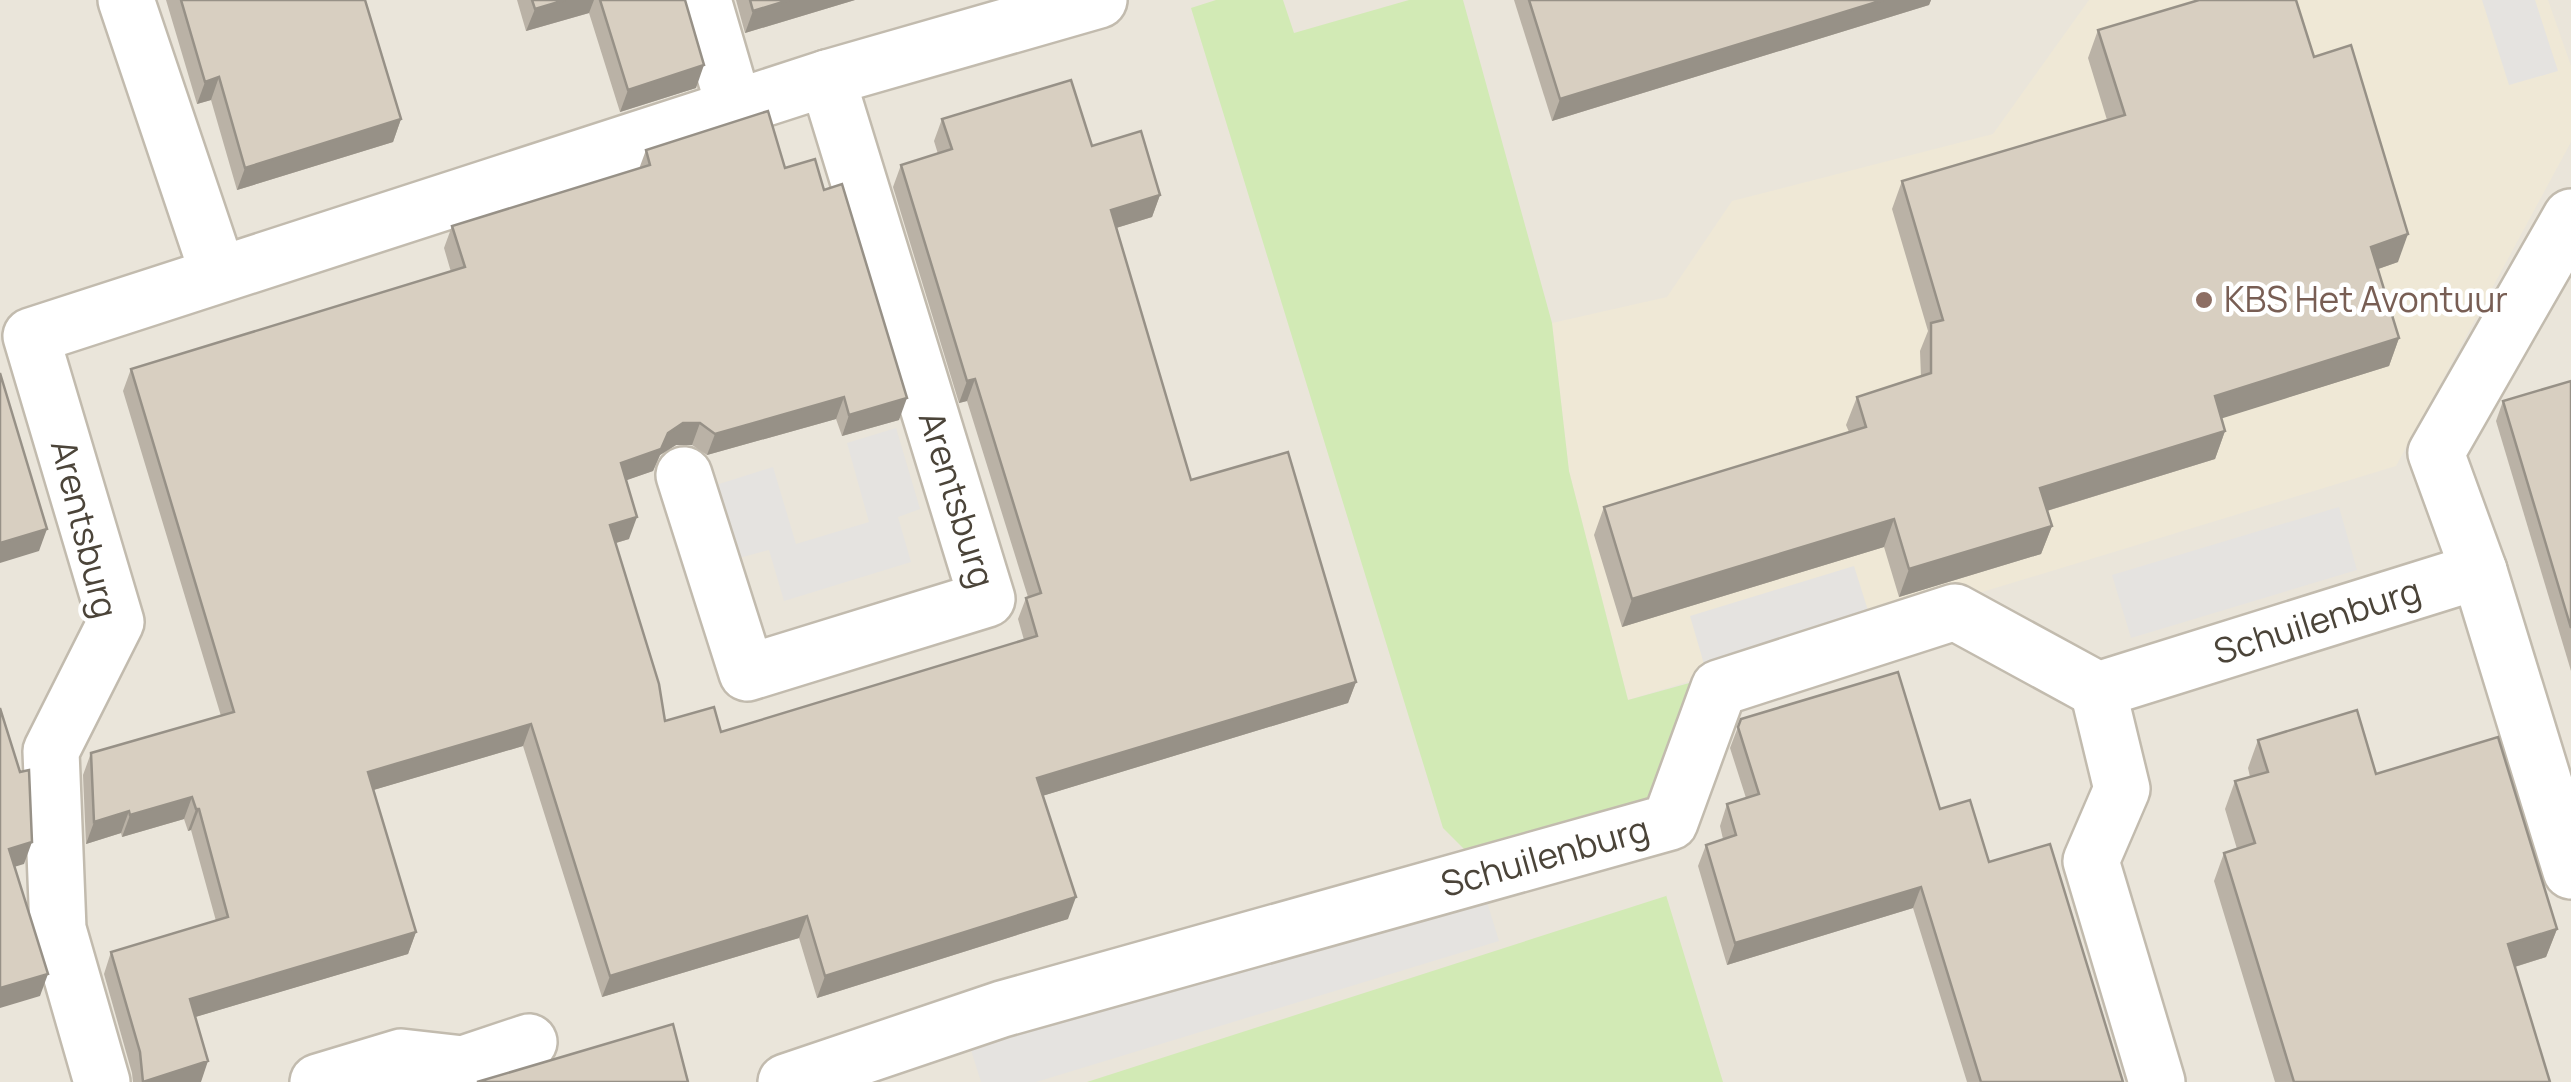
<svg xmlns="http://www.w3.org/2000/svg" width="2571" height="1082" font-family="Manrope,sans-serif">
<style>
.residential{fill:#eae5da}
.education{fill:#efe8d6}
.green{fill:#d2eab5}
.parking{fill:#e5e3e0}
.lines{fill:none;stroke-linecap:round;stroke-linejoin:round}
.minor-casing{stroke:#c2bbae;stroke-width:60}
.minor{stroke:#fff;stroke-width:55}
.wall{fill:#bab2a6}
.shaded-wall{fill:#979187}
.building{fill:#d8cfc1;stroke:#979187;stroke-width:2.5}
.education-dot{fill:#8d6e63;stroke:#fff;stroke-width:4}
.labels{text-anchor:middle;stroke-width:9;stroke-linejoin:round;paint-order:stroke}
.education-label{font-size:35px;fill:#785e54;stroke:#fff;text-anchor:start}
.street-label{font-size:35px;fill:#4b4439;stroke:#fff}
</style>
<rect width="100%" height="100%" fill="#f6f3ec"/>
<rect class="residential" x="0" y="0" width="2571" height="1082"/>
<polygon class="education" points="2089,0 2548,0 2571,66 2571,142 2396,466 1628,700 1569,471 1552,323 1667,297 1732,201 1993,134"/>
<g class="green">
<polygon points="1216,0 1283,0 1294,33 1409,0 1463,0 1552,323 1569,471 1628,700 1711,677 1644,804 1467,852 1443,828 1191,8"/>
<polygon points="1666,895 1723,1082 1087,1082 1666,896"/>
</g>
<g class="parking">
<polygon points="2482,0 2535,0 2558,71 2509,85"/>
<polygon points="896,428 920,509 898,517 911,562 784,601 769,550 739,558 716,485 773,467 796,544 869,522 847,443"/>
<polygon points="2339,507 2357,570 2131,638 2112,575"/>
<polygon points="1854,566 1871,620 1706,671 1690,616"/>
<polygon points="1483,889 1499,941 1036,1082 981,1082 970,1047"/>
</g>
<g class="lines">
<defs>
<g id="minor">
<polyline points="126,0 218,273"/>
<polyline points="703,0 734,106"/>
<polyline points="827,78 1099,0"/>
<polyline points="2571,217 2436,453 2479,571 2571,871"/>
<polyline points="2098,690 2122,789 2091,861 2157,1082"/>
<path id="s1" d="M 102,1082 L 58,929 L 51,751 L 116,622 L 31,336 L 827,78 L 987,599 L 747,673 L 684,475"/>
<polyline points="318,1082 401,1057 463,1064 529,1042"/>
<path id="s2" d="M 786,1082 L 1002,1009 L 1670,822 L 1719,688 L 1955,612 L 2098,690 L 2479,571"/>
</g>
</defs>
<use href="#minor" class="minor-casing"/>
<use href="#minor" class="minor"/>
</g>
<g class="wall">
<polygon points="166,0 365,0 401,119 393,142 237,190 211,100 197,104"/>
<polygon points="517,0 685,0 696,88 620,112 589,13 526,31"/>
<polygon points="736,0 855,0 745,33"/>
<polygon points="1514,0 1931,0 1929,5 1552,121"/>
<polygon points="2098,30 2314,57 2398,262 2378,269 2399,338 2389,366 2221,418 2225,431 2215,459 2047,511 2052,526 2041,554 1899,597 1884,547 1622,627 1594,535 1604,507 1849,432 1846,425 1857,397 1921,377 1920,351 1928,331 1892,209 1902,181 2107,120 2088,58"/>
<polygon points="942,119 1092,146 1160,195 1152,217 1116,228 1191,480 1356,682 1348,703 1042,796 1068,919 817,998 799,938 602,997 523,746 373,790 416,932 408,954 195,1017 201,1082 133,1082 132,1073 104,974 111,952 216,921 191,830 188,831 184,819 122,837 121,833 86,844 83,775 91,753 221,716 123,391 131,369 451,272 444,248 452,226 639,169 646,150 785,168 899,420 842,436 836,419 707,455 692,445 676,445 660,455 653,471 626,480 629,539 616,543 665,721 721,732 1024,640 1018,619 1026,598 1028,597 967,401 959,403 893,187 901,165 938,154 934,141"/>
<polygon points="2571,381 2571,671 2496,421 2503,401"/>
<polygon points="1741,719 1940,809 1989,862 2123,1082 1967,1082 1913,908 1727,965 1698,866 1706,845 1723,839 1720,826 1727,804 1746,798 1730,748"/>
<polygon points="2258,740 2376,774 2557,929 2546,957 2515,967 2550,1082 2275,1082 2214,881 2224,853 2237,849 2225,809 2235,781 2250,777 2248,768"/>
</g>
<g class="shaded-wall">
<polygon points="565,0 594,0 589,13 526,31 535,9"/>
<polygon points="789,0 855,0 745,33 753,11"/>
<polygon points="1883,0 1931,0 1929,5 1552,121 1560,99"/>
<polygon points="704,65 696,88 620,112 628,90"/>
<polygon points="219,77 211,100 197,104 205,82"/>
<polygon points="401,119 393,142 237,190 245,168"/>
<polygon points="1160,195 1152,217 1103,232 1111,210"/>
<polygon points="2408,234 2398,262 2361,275 2371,247"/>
<polygon points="2399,338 2389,366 2204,424 2215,396"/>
<polygon points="975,379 967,401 959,403 967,381"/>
<polygon points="844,397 836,419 707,455 715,434"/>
<polygon points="907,398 899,420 842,436 849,415"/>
<polygon points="683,423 700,423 692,445 676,445 660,455 653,471 613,485 621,463"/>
<polygon points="2225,431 2215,459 2030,516 2040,488"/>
<polygon points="637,517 629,539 602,547 610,525"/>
<polygon points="1894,519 1884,547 1622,627 1632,599"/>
<polygon points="2052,526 2041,554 1899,597 1909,569"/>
<polygon points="47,529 39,551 0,563 0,543"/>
<polygon points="1356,682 1348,703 1029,800 1037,778"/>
<polygon points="531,724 523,746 360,794 368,772"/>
<polygon points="192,797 184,819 122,837 130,815"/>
<polygon points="196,809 199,809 191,830 188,831"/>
<polygon points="129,811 121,833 86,844 94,822"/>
<polygon points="32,842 24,864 1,871 9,849"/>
<polygon points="1921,887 1913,908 1727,965 1735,943"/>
<polygon points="1076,897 1068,919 817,998 825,976"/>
<polygon points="807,916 799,938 602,997 610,976"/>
<polygon points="2557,929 2546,957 2498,972 2508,944"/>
<polygon points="416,932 408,954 182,1021 190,999"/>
<polygon points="48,974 40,996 0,1008 0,988"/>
<polygon points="208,1061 201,1082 144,1082"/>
</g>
<g class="building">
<polygon points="181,0 365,0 401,119 245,168 219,77 205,82"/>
<polygon points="532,0 565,0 535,9"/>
<polygon points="600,0 685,0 704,65 628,90"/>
<polygon points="750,0 789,0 753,11"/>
<polygon points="1529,0 1883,0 1560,99"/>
<polygon points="2199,0 2296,0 2314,57 2351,45 2408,234 2371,247 2399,338 2215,396 2225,431 2040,488 2052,526 1909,569 1894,519 1632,599 1604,507 1866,427 1857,397 1931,373 1931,323 1943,320 1902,181 2125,115 2098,30"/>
<polygon points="1071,80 1092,146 1141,131 1160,195 1111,210 1191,480 1288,452 1356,682 1037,778 1076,897 825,976 807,916 610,976 531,724 368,772 416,932 190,999 208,1061 143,1082 140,1052 111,952 228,917 199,809 196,809 192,797 130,815 129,811 94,822 91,753 234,712 131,369 465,267 452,226 650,165 646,150 768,111 785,168 815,159 824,190 842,184 907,398 849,415 844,397 715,434 700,423 683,423 668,433 661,449 621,463 637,517 610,525 659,684 665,721 714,707 721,732 1037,636 1026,598 1041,593 975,379 967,381 901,165 952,149 942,119"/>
<polygon points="0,373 47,529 0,543"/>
<polygon points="2571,381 2571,628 2503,401"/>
<polygon points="1898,672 1940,809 1970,800 1989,862 2050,844 2123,1082 1981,1082 1921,887 1735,943 1706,845 1736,835 1727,804 1759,794 1738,727 1741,719"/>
<polygon points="0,708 20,772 29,770 32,842 9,849 48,974 0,988"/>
<polygon points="2357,710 2376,774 2498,737 2557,929 2508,944 2550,1082 2294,1082 2224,853 2255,843 2235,781 2268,772 2258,740"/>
<polygon points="673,1024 688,1082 477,1082"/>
</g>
<circle class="education-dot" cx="2204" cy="300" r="10"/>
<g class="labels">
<g class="education-label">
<text x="2224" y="312">KBS Het Avontuur</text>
</g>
<g class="street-label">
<text dy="12" stroke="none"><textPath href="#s1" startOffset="2058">Arentsburg</textPath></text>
<text transform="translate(84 529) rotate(76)" y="12">Arentsburg</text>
<text dy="12" stroke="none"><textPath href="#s2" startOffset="1705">Schuilenburg</textPath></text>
<text dy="12" stroke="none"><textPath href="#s2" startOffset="792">Schuilenburg</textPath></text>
</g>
</g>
</svg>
